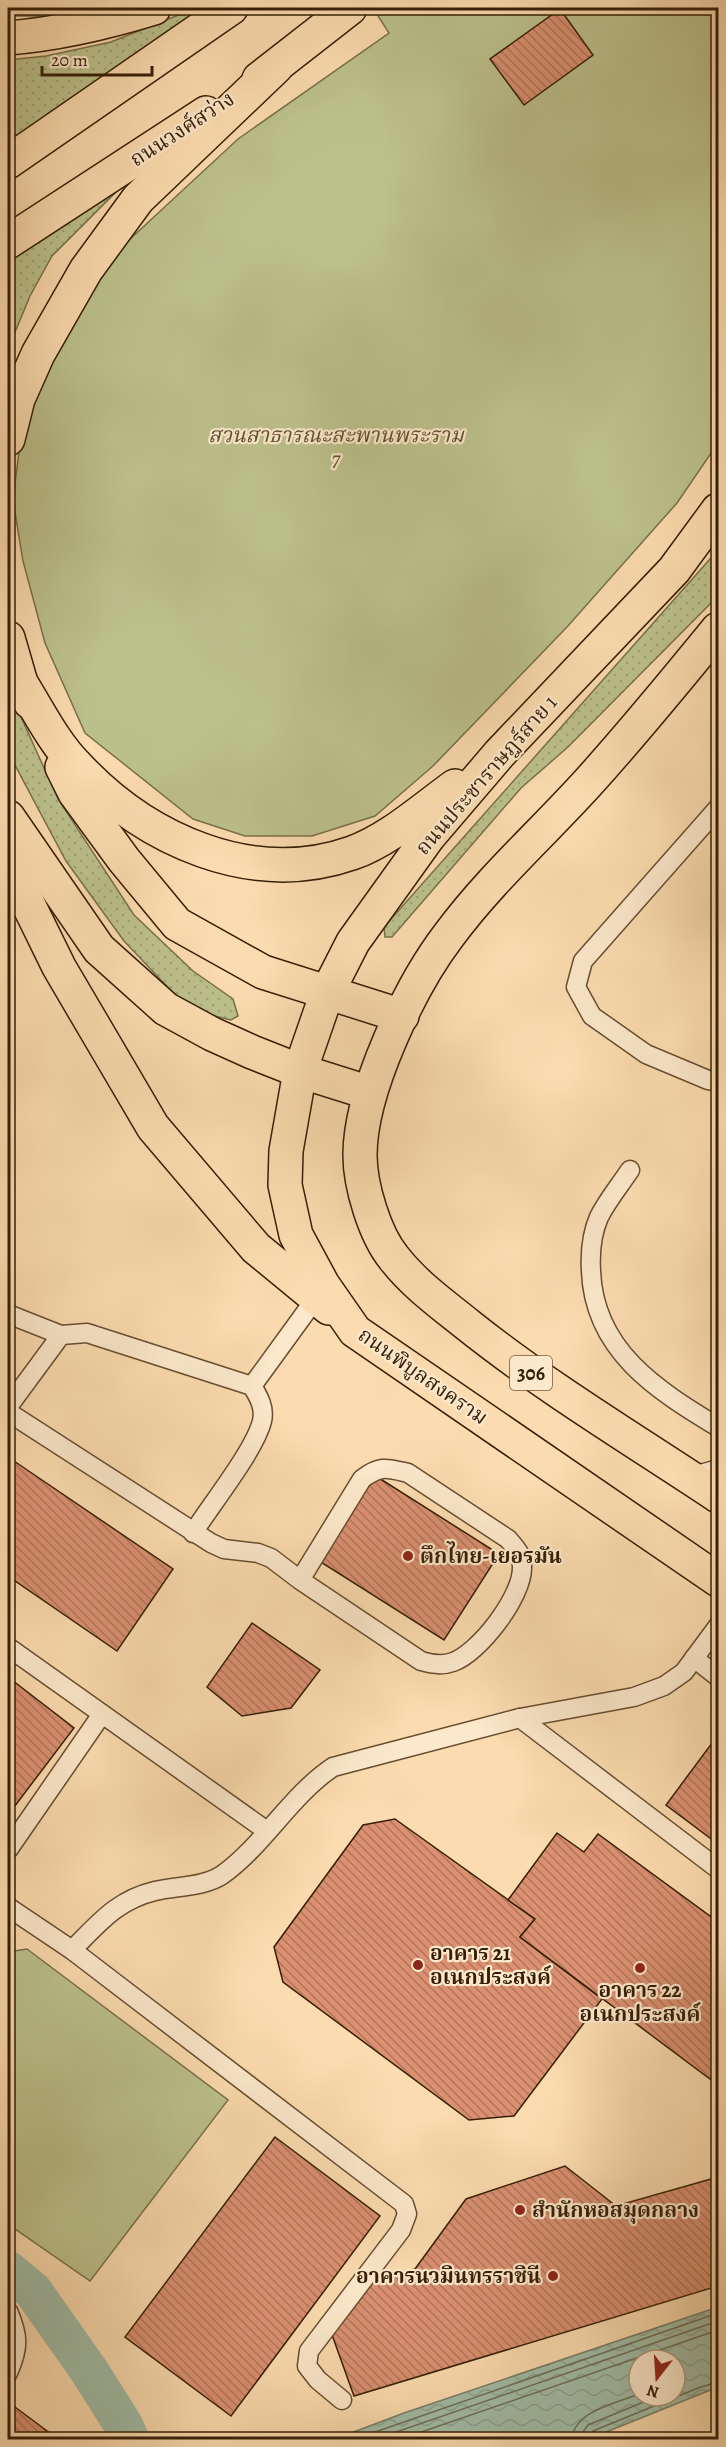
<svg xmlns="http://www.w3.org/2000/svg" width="726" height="2447" font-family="Alegreya,'Noto Serif Thai',serif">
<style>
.grass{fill:url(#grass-dots);stroke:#797049;stroke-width:1.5}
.park{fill:#bcc18c;stroke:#797049;stroke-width:1.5}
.water{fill:url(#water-waves);stroke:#767d66;stroke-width:1.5;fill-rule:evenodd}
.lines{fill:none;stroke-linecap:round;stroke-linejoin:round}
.shore{stroke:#6b6d56;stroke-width:1.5}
.canal{stroke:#a0bca6;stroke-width:39}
.building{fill:url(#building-back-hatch);stroke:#361e06;stroke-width:1.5}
.lane-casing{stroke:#674d30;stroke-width:21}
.primary-casing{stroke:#361e06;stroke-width:36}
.lane{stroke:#fce8cb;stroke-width:18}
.primary{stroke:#fbdbaf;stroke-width:33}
.poi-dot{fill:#8f2418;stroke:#fce8cb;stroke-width:2}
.labels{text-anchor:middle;stroke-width:4.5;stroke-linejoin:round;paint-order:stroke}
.shield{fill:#fce8cb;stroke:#715b41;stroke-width:1.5}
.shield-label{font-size:20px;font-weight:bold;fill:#361e06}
.street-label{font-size:21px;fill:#361e06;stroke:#fce8cb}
.park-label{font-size:21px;font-style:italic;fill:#5e4f2e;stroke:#fce8cb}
.poi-label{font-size:21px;font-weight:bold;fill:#361e06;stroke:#fce8cb;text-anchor:start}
</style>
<defs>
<pattern id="grass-dots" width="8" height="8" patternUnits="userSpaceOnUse" patternTransform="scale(1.5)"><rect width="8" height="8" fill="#bcc18c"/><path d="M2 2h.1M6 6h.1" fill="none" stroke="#a2a577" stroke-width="1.8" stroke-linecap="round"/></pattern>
<pattern id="water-waves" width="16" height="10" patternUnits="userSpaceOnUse" patternTransform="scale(1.5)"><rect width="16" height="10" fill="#a0bca6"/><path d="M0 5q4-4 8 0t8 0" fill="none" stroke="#8aa18d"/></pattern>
<pattern id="building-back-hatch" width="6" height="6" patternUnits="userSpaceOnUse" patternTransform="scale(1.5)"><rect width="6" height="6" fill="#da9071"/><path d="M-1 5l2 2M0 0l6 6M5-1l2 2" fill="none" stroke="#b2755b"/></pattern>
</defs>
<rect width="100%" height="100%" fill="#fbdbaf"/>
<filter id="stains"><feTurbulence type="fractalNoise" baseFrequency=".00333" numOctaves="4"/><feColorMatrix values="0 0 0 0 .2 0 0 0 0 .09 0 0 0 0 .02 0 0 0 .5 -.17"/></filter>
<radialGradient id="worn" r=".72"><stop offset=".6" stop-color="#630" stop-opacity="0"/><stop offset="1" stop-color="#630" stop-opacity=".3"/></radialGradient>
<g class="grass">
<polygon points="196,8 201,8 107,80 8,145 8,60 46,56 111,42"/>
<polygon points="146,162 52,256 30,296 8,349 8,255"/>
<polygon points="718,550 718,596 568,747 521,788 392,937 385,937 384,927"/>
<polygon points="8,688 58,799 134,915 193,971 233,999 238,1016 231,1020 207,1014 178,998 124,941 66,861 8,752"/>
</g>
<g class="park">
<polygon points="8,8 70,8 38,16 8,16"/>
<polygon points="373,8 718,8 718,443 677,503 567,627 433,766 375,816 312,836 245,836 193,819 85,733 45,643 23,561 13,500 22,427 58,342 114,254 238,139 389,33"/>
<polygon points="27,1949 228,2100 90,2281 8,2224 8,1952"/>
</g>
<path class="water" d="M 718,2307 L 718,2387 L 589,2439 L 335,2439 L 404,2413 ZM 639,2360 L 675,2360 L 675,2396 L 639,2396 Z"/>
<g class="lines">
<g class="shore">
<polyline points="352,2440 718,2313"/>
<polyline points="373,2440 718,2321"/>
<polyline points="398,2440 718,2330"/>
<path d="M 572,2440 C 573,2411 617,2403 639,2394"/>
<polyline points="581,2440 583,2432 588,2425 658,2396"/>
<polyline points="589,2440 593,2431 698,2388 718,2382"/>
</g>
<polyline class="canal" points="8,2270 33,2291 90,2372 124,2426 130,2440"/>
</g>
<g class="building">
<polygon points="560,9 593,55 524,105 490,59"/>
<polygon points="11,1459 173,1569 117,1651 8,1576 8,1464"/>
<polygon points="371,1473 499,1554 444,1640 316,1559"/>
<polygon points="252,1623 320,1670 291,1708 242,1716 207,1687"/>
<polygon points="8,1677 74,1728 8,1815"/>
<polygon points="718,1735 718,1844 666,1805"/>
<polygon points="395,1819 535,1919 520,1937 602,1999 514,2116 469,2120 283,1982 274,1947 363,1825"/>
<polygon points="557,1833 584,1852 598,1834 718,1922 718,2085 520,1937 535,1919 508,1900"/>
<polygon points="275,2137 380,2216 231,2416 125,2337"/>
<polygon points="565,2166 616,2206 718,2177 718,2286 354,2396 331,2332 361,2284 415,2269 466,2199"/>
<polygon points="15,2407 59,2440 8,2440 8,2417"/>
</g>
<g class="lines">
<defs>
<g id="lane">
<polyline points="718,808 583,961 576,987 592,1016 646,1054 708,1080 718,1082"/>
<path d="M 630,1170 C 620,1185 607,1201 599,1217 C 592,1233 590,1254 591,1271 C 594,1351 657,1390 718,1427"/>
<polyline points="8,1314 61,1335"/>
<polyline points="252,1386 316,1298"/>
<path d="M 8,1407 L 61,1335 L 87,1333 L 252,1386 C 259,1397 265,1408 262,1421 C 255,1450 210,1506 193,1533"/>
<path d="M 8,1412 L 211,1543 L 224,1549 L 258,1553 L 271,1558 L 300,1580 L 421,1661 C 431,1664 442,1666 453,1662 C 479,1653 523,1596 522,1567 C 522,1554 516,1548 508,1539 L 408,1473 C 387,1468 380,1465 362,1479 L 300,1580"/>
<polyline points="690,1477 718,1469"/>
<polyline points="8,1647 267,1831"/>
<polyline points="694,1658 718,1677"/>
<polyline points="520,1718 718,1869"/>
<polyline points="8,1850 102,1714"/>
<polyline points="8,1907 72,1950 404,2204 407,2214 401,2230 309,2351 307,2366 318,2380 342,2400"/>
<path d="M 72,1950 C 99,1923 117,1900 155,1891 C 176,1886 204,1887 222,1875 C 264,1845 290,1796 333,1767 L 520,1718 L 634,1697 L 664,1686 L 684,1672 L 718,1626"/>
<path d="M 8,2311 C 19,2336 19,2348 8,2373"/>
</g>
<g id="primary">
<path d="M 8,38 C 59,34 105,23 154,8"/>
<polyline points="259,79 350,8"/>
<polyline points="8,162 231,8"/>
<polyline points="8,242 206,113"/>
<polyline points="8,439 18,399 38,354 86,270 138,199 276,67"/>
<polyline points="718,510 674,570 500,753 429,836 353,942 327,993 300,1071 286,1151 285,1185 296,1235 323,1285 355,1331 718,1580"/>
<path d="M 718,629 C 678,678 637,728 594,776 C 546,830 492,877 449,935 C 410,986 360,1091 360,1155 C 360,1186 375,1235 394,1258 C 415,1285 442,1304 468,1325 C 547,1388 634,1440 718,1496"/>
<polyline points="8,638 21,683 30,702"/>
<path d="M 21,683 C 38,710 54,743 77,766 C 146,840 252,888 352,853 C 389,840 423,809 455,786"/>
<polyline points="62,767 75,793 124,860 177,924 263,972 402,1016"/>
<polyline points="8,817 99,949 166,1009 212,1034 252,1052 300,1071 370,1093"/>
<polyline points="8,863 59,967 153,1127 256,1248 329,1308"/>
</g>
</defs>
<use href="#lane" class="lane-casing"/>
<use href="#primary" class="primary-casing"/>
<use href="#lane" class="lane"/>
<use href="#primary" class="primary"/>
</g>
<g class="poi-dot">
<circle cx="408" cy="1556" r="6"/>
<circle cx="418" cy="1965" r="6"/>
<circle cx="640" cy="1968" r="6"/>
<circle cx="520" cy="2210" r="6"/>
<circle cx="553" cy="2276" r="6"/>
</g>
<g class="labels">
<rect class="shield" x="510" y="1356" width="42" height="34" rx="4.5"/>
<g class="shield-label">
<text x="531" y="1380">306</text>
</g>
<g class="street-label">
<text transform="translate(182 129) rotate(-33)" y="7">ถนนวงศ์สว่าง</text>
<text transform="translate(486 775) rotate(-49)" y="7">ถนนประชาราษฎร์สาย 1</text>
<text transform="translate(423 1376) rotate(35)" y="7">ถนนพิบูลสงคราม</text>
</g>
<g class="park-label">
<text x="336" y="442">สวนสาธารณะสะพานพระราม<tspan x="336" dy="24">7</tspan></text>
</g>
<g class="poi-label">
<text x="420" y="1563">ตึกไทย-เยอรมัน</text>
<text x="430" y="1960">อาคาร 21<tspan x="430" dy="24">อเนกประสงค์</tspan></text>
<text x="640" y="1997" text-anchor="middle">อาคาร 22<tspan x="640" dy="24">อเนกประสงค์</tspan></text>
<text x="532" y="2217">สำนักหอสมุดกลาง</text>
<text x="541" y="2283" text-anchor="end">อาคารนวมินทรราชินี</text>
</g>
</g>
<rect width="726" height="2447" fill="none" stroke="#fbdbaf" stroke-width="30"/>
<rect x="9" y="9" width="708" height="2429" fill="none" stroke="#361e06" stroke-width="3"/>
<rect x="15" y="15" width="696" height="2417" fill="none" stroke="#361e06" stroke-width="1.5"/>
<g transform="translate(657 2378) rotate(197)"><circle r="28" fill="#fce8cb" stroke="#ad977c" stroke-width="1.5"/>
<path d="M0-4.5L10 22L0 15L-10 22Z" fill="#8f2418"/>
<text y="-9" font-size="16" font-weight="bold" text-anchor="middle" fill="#361e06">N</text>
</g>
<path d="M42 66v9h110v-9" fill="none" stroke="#361e06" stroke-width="3"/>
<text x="51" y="66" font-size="18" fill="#361e06" stroke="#fce8cb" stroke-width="4.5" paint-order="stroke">20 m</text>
<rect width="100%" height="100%" filter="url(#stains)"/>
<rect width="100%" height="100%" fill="url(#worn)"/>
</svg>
